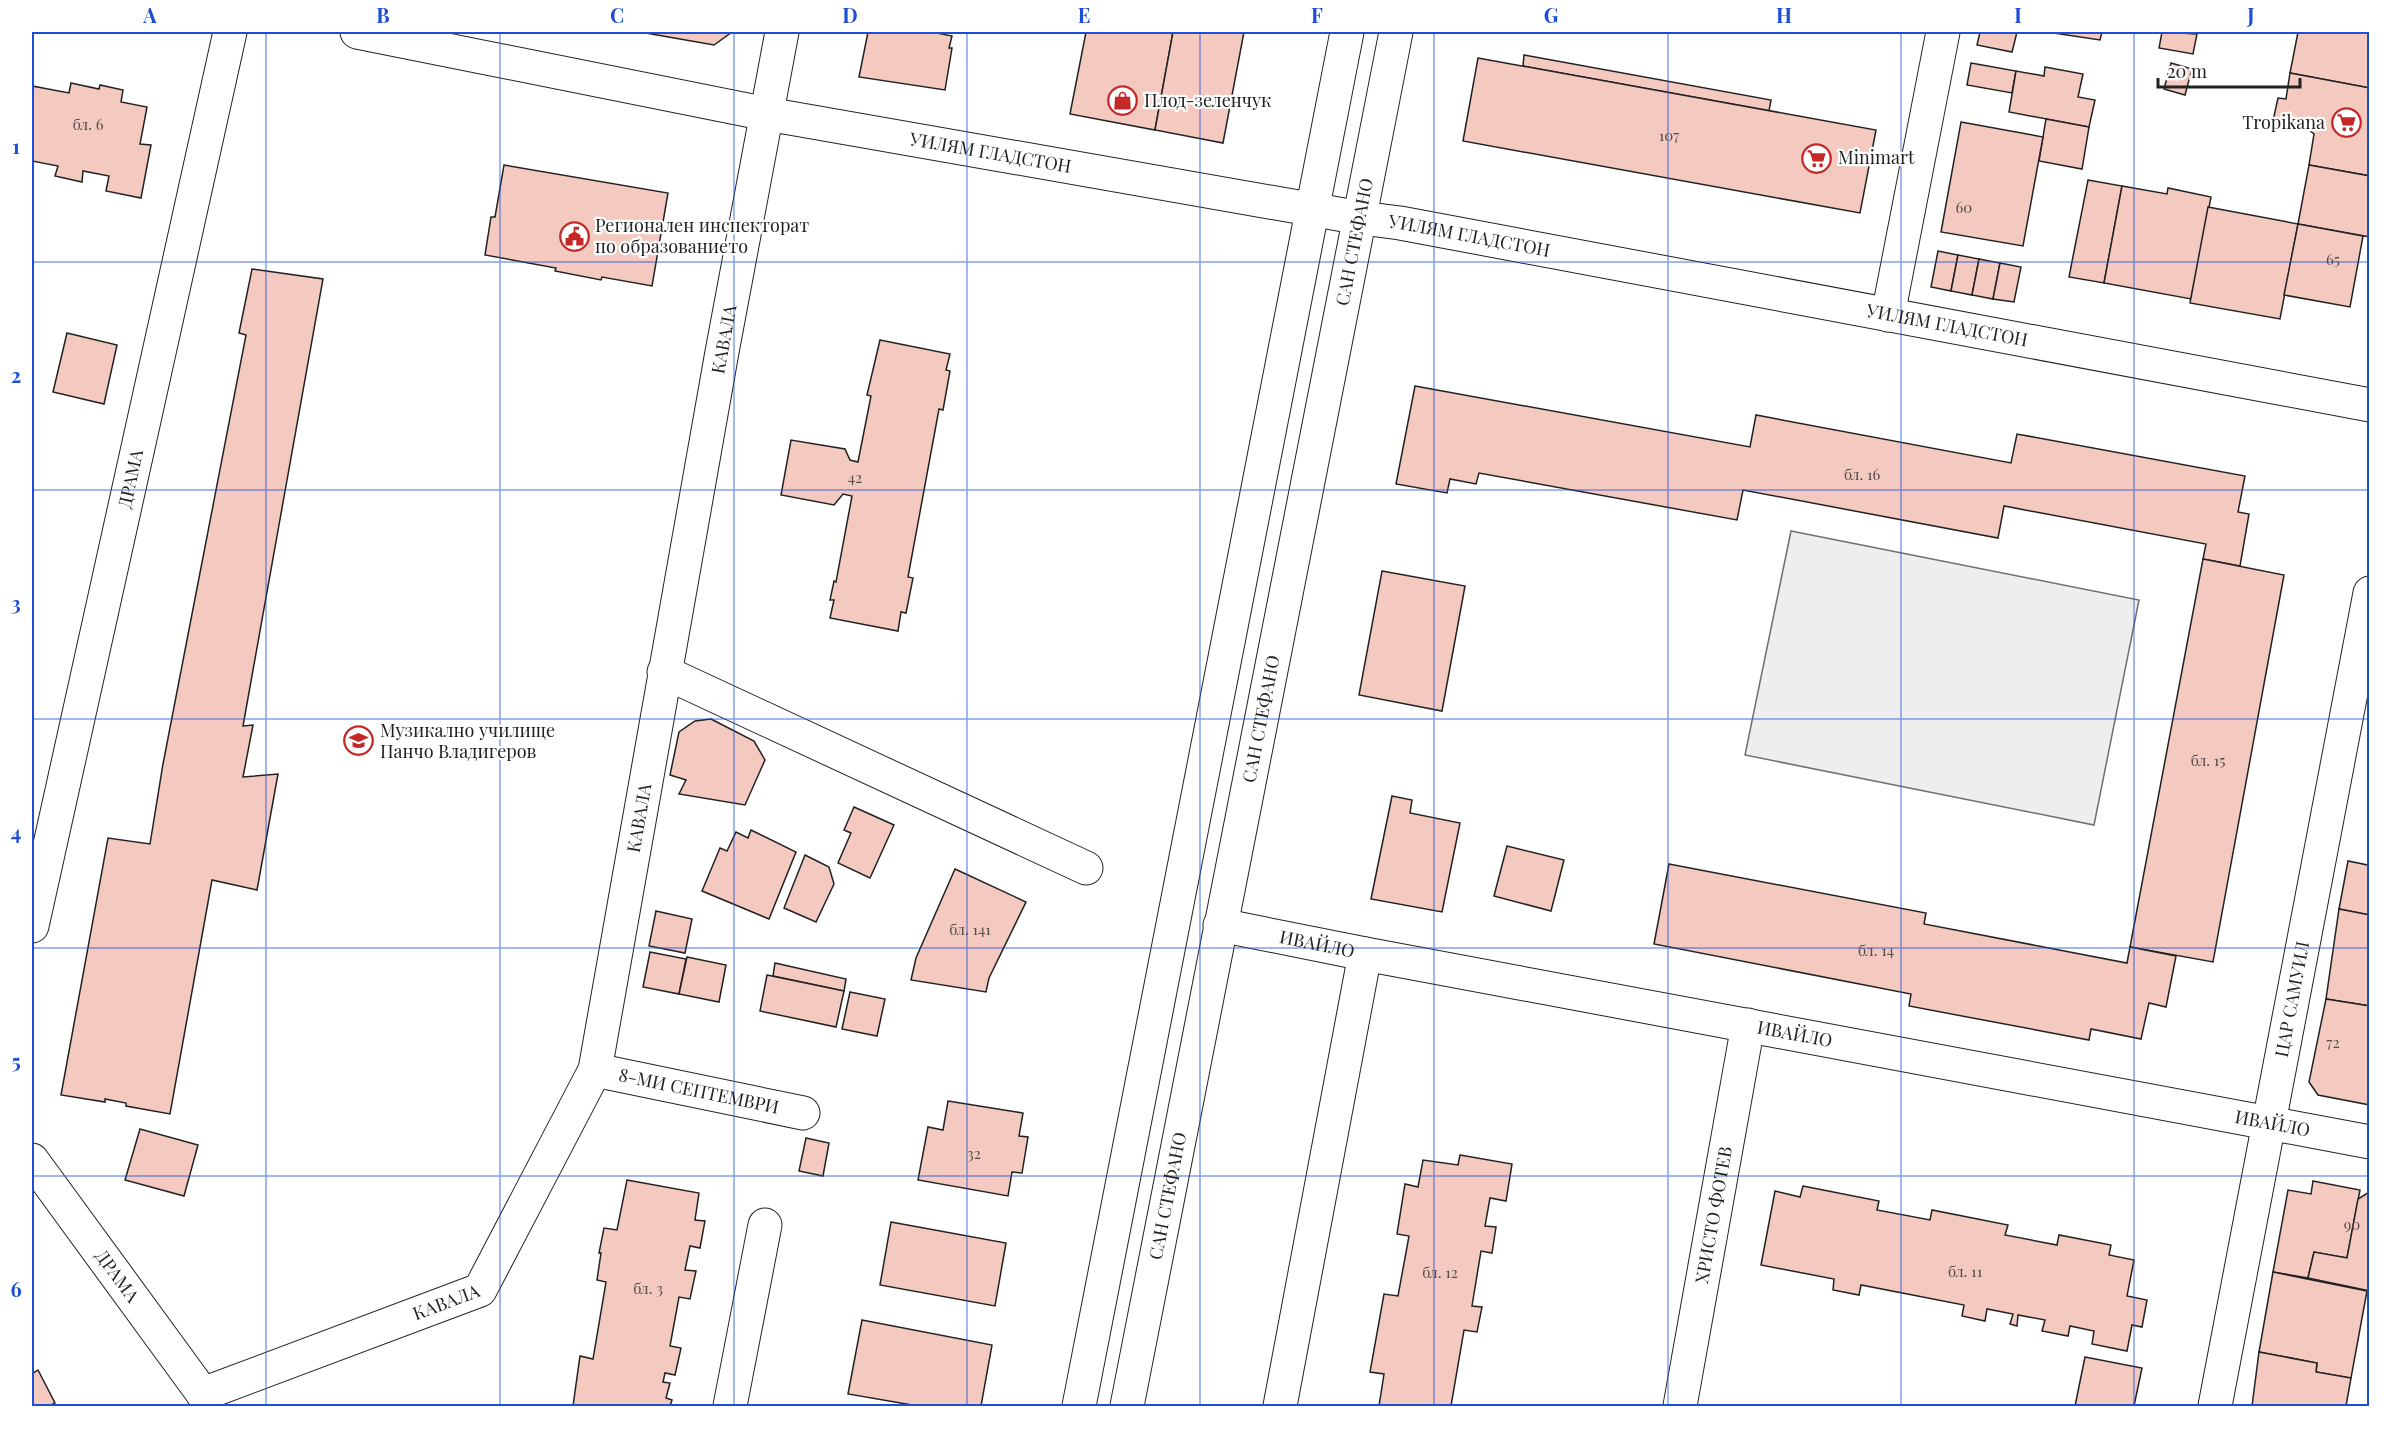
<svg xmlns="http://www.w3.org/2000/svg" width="2401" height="1438" font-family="'Playfair Display',serif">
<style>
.green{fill:#eee;stroke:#6f6f6f;stroke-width:1.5}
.building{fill:#f3c9c0;stroke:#222;stroke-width:1.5}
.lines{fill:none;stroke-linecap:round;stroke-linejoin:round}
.minor-casing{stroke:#222;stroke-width:35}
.major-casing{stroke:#222;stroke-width:35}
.minor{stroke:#fff;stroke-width:33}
.major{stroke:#fff;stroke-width:33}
.grid{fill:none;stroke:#1d4ed8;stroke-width:1.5;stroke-opacity:0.55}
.labels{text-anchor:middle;stroke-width:4.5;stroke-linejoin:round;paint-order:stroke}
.number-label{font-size:15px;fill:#564c4a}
.poi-label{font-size:18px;fill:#222;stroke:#fff;text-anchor:start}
.street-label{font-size:18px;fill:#222;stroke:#fff}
.neatline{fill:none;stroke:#1d4ed8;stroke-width:2}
.grid-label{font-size:20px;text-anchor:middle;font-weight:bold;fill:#1d4ed8}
</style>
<rect width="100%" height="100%" fill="#fff"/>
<polygon class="green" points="1791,531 2139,600 2094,825 1745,755"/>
<g class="building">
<polygon points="640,32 732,32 714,45"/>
<polygon points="868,32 932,32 952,36 949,48 952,48 945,90 859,77"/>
<polygon points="1086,32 1173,32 1155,130 1070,114"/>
<polygon points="1173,32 1244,32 1223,143 1155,130"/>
<polygon points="1980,32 2017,32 2012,52 1977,45"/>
<polygon points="2047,32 2102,32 2100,40"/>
<polygon points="2162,32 2197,34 2193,54 2159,48"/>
<polygon points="2298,32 2370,32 2370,88 2290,73"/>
<polygon points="1524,55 1771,100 1769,111 1523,66"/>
<polygon points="1478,58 1876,130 1860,213 1463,141"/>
<polygon points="1971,63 2016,71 2012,93 1967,85"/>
<polygon points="2171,63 2192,69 2185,95 2164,89"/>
<polygon points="2045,67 2083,74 2078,97 2095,100 2089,127 2009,112 2016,71 2044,76"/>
<polygon points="2290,73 2370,88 2370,176 2309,165 2314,134 2309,130 2272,125 2278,98 2286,99"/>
<polygon points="71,83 99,89 100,85 123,90 121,102 147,107 140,144 151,145 141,198 106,191 109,176 83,171 82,182 55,176 58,166 32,161 32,86 69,93"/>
<polygon points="2046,119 2089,127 2082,169 2039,161"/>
<polygon points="1961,122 2043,137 2023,246 1941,232"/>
<polygon points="504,165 668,193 652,286 602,277 601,280 555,271 556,268 485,255 491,217 495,217"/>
<polygon points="2309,165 2370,176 2370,237 2298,224"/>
<polygon points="2088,180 2122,186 2104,283 2069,277"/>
<polygon points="2122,186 2167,194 2168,188 2211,197 2191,299 2104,283"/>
<polygon points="2208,207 2298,224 2280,319 2190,303"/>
<polygon points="2298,224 2363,236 2350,307 2284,295"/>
<polygon points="1938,251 1958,255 1951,291 1931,287"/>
<polygon points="1958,255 1979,259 1972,295 1951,291"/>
<polygon points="1979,259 2000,263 1993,299 1972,295"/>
<polygon points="2000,263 2021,267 2014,302 1993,299"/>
<polygon points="252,269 323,279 243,726 253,725 243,777 278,774 257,890 212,880 170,1114 126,1106 126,1103 105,1099 105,1102 61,1095 108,838 150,844 163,764 246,335 239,333"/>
<polygon points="67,333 117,345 104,404 53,392"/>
<polygon points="880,340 950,354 946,370 950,371 943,410 939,409 908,577 913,578 906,613 901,612 898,631 830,618 834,600 830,600 834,581 836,582 852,496 843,494 834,505 781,495 791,440 845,449 850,460 858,462 871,396 867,395"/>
<polygon points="1415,386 1750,447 1756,415 2011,463 2017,434 2245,476 2238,512 2249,514 2240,566 2203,559 2206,544 2004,506 1998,538 1743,490 1737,520 1479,473 1476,484 1450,479 1447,493 1396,484"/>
<polygon points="2203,559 2284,575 2213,962 2130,947"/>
<polygon points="1382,571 1465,586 1442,711 1359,695"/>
<polygon points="711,719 754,741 765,760 745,805 679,794 686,780 670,775 679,732 695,721"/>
<polygon points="1392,796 1412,800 1410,813 1460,823 1442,912 1371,899"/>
<polygon points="854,807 894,825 870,878 838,863 851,833 844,830"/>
<polygon points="751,830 796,852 769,919 702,891 720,848 727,851 736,832 748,838"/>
<polygon points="1507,846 1564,860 1551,911 1494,896"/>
<polygon points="2370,854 2370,915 2339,909 2348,861 2368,865"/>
<polygon points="805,855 829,867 834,884 816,922 784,908"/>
<polygon points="1669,864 1926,913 1924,924 2127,963 2130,947 2176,956 2166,1007 2149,1003 2141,1039 2091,1029 2089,1040 1909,1006 1911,994 1654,944"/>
<polygon points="955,869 1026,902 989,978 986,992 911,980 916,958"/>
<polygon points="2339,909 2370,915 2370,1006 2326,999"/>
<polygon points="656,911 692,919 685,953 649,946"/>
<polygon points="650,952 686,959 679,994 643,987"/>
<polygon points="687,957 726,965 719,1002 679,994"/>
<polygon points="775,963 846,979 844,991 773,976"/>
<polygon points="767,975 844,991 836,1027 760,1011"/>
<polygon points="850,992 885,999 877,1036 842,1029"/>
<polygon points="2326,999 2370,1006 2370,1105 2318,1095 2309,1082"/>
<polygon points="948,1101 1023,1113 1019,1136 1028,1137 1022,1173 1012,1172 1008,1196 918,1180 928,1127 943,1130"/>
<polygon points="140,1129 198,1145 184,1196 125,1180"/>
<polygon points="806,1138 829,1143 823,1176 799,1171"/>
<polygon points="1460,1155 1512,1164 1506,1201 1490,1198 1485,1226 1496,1227 1492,1253 1481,1251 1472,1306 1482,1307 1477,1332 1464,1330 1451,1406 1379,1406 1384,1374 1370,1372 1384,1294 1398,1296 1409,1236 1397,1234 1405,1184 1418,1187 1423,1160 1458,1165"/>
<polygon points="627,1180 699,1193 695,1220 705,1221 700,1248 690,1246 685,1270 696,1271 690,1299 679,1297 670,1346 681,1348 675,1375 665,1373 663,1382 670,1383 666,1398 672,1400 670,1406 573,1406 580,1356 593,1359 606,1282 597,1280 601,1253 599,1253 604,1228 617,1230"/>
<polygon points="2313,1181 2360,1190 2347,1258 2314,1252 2308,1278 2273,1272 2288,1190 2311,1194"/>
<polygon points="1803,1186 1879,1201 1877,1210 1930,1220 1932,1210 2008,1225 2005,1235 2057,1245 2059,1235 2111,1245 2109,1255 2134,1260 2127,1296 2147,1300 2142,1327 2132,1325 2127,1351 2092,1344 2094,1331 2070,1326 2068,1336 2042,1331 2045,1320 2018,1315 2017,1326 2010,1324 2013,1314 1987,1309 1985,1321 1962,1316 1964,1305 1861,1285 1859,1295 1833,1290 1834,1279 1761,1265 1775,1191 1800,1197"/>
<polygon points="2369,1192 2370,1291 2308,1278 2314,1252 2347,1258 2358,1199"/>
<polygon points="891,1222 1006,1243 995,1306 880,1285"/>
<polygon points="2273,1272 2367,1291 2351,1378 2316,1372 2317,1363 2259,1352"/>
<polygon points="862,1320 992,1345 981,1406 918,1406 848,1394"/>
<polygon points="2259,1352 2317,1363 2316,1372 2351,1378 2346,1406 2252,1406"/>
<polygon points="2085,1357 2142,1368 2134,1406 2075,1406"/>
<polygon points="38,1370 55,1403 49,1406 32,1406 32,1374"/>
</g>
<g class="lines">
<defs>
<g id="minor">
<path id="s1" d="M 357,32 L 767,114 L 1361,218 L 1400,223 L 2370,405"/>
<polyline points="1888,315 1943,32"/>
<polyline points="664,672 1086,868"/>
<path id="s2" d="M 1220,925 L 1365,954 L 2370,1142"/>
<path id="s3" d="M 32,926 L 230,32"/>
<path id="s4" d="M 595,1070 L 803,1113"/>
<path id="s5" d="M 32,1160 L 203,1394"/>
<path id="s6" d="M 203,1394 L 480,1290 L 595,1070 L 722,352 L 782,32"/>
<polyline points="730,1406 765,1225"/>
<polyline points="1280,1406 1365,954"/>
<path id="s7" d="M 1680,1406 L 1748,1025"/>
<path id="s8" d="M 2215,1406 L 2370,593"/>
</g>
<g id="major">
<polyline points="1079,1406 1347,32"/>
<path id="s9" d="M 1127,1406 L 1396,32"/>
</g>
</defs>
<use href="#minor" class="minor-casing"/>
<use href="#major" class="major-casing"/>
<use href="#minor" class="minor"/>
<use href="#major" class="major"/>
</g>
<path class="grid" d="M 266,32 L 266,1406M 500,32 L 500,1406M 734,32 L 734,1406M 967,32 L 967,1406M 1200,32 L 1200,1406M 1434,32 L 1434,1406M 1668,32 L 1668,1406M 1901,32 L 1901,1406M 2134,32 L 2134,1406M 32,262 L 2370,262M 32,490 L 2370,490M 32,719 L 2370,719M 32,948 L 2370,948M 32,1176 L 2370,1176"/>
<defs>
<symbol id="shop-ring" viewBox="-11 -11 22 22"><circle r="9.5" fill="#fff" stroke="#c62828" stroke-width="1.5"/><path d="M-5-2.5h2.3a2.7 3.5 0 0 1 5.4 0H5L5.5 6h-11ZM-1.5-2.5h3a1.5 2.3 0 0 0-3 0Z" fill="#c62828"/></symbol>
<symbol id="supermarket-ring" viewBox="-11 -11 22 22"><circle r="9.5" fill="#fff" stroke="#c62828" stroke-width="1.5"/><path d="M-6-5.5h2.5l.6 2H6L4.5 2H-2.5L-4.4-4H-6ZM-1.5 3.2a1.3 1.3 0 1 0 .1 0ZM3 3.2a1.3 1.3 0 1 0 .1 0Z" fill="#c62828"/></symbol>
<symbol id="civic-ring" viewBox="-11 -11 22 22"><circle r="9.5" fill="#fff" stroke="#c62828" stroke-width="1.5"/><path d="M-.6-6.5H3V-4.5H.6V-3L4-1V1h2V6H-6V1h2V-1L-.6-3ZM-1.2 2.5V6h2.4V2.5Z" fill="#c62828"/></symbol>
<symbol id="school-ring" viewBox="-11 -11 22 22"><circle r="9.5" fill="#fff" stroke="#c62828" stroke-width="1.5"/><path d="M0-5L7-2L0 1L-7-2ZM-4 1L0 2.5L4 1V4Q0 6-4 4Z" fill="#c62828"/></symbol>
</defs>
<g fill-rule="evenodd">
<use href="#shop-ring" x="1106" y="84" width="33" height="33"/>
<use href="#supermarket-ring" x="2330" y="106" width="33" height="33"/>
<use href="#supermarket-ring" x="1800" y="142" width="33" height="33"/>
<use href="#civic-ring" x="558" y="220" width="33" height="33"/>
<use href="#school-ring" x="342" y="724" width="33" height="33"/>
</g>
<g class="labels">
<g class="number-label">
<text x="88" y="130">бл. 6</text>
<text x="1669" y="141">107</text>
<text x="1964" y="213">60</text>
<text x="2333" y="265">65</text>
<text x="1862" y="480">бл. 16</text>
<text x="855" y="483">42</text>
<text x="2208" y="766">бл. 15</text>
<text x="970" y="935">бл. 141</text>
<text x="1876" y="956">бл. 14</text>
<text x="2333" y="1048">72</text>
<text x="974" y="1159">32</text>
<text x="2352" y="1230">90</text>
<text x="1965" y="1277">бл. 11</text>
<text x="1440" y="1278">бл. 12</text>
<text x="648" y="1294">бл. 3</text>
</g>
<g class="poi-label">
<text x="1144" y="107">Плод-зеленчук</text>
<text x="2325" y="129" text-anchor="end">Tropikana</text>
<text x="1838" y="164">Minimart</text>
<text x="595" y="232">Регионален инспекторат<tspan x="595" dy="21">по образованието</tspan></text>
<text x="380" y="737">Музикално училище<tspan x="380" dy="21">Панчо Владигеров</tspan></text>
</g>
<g class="street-label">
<text dy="6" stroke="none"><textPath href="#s1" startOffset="645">УИЛЯМ ГЛАДСТОН</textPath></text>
<text dy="6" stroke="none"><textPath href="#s1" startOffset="1131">УИЛЯМ ГЛАДСТОН</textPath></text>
<text dy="6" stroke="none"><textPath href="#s9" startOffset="1186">САН СТЕФАНО</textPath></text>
<text dy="6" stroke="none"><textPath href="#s1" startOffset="1617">УИЛЯМ ГЛАДСТОН</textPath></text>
<text dy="6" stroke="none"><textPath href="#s6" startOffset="1286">КАВАЛА</textPath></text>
<text dy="6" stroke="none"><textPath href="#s3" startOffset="458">ДРАМА</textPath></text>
<text dy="6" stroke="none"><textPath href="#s9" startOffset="700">САН СТЕФАНО</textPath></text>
<text dy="6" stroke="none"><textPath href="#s6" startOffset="800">КАВАЛА</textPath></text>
<text dy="6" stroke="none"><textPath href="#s2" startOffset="99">ИВАЙЛО</textPath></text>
<text dy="6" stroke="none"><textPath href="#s8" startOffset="414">ЦАР САМУИЛ</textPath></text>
<text dy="6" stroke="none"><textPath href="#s2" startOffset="585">ИВАЙЛО</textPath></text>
<text dy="6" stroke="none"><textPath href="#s4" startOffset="106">8-МИ СЕПТЕМВРИ</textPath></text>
<text dy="6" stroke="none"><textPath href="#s2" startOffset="1071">ИВАЙЛО</textPath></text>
<text dy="6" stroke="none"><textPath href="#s9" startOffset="214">САН СТЕФАНО</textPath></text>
<text dy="6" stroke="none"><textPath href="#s7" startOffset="194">ХРИСТО ФОТЕВ</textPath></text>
<text dy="6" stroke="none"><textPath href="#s5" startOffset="144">ДРАМА</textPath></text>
<text dy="6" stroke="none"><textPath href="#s6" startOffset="260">КАВАЛА</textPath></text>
</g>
</g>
<rect width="2401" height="1438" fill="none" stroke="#ffffff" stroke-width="66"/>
<path d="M2158 78v9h142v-9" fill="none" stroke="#222222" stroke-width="3"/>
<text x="2167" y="78" font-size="18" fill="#222222" stroke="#ffffff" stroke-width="4.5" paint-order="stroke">20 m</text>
<rect x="33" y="33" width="2335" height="1372" class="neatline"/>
<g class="grid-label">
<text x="150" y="23">A</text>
<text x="383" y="23">B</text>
<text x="617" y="23">C</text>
<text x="850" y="23">D</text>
<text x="1084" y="23">E</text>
<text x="1317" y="23">F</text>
<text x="1551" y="23">G</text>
<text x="1784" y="23">H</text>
<text x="2018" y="23">I</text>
<text x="2251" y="23">J</text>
<text x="16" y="154">1</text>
<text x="16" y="383">2</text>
<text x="16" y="611">3</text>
<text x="16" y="840">4</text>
<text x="16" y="1069">5</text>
<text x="16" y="1297">6</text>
</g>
</svg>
